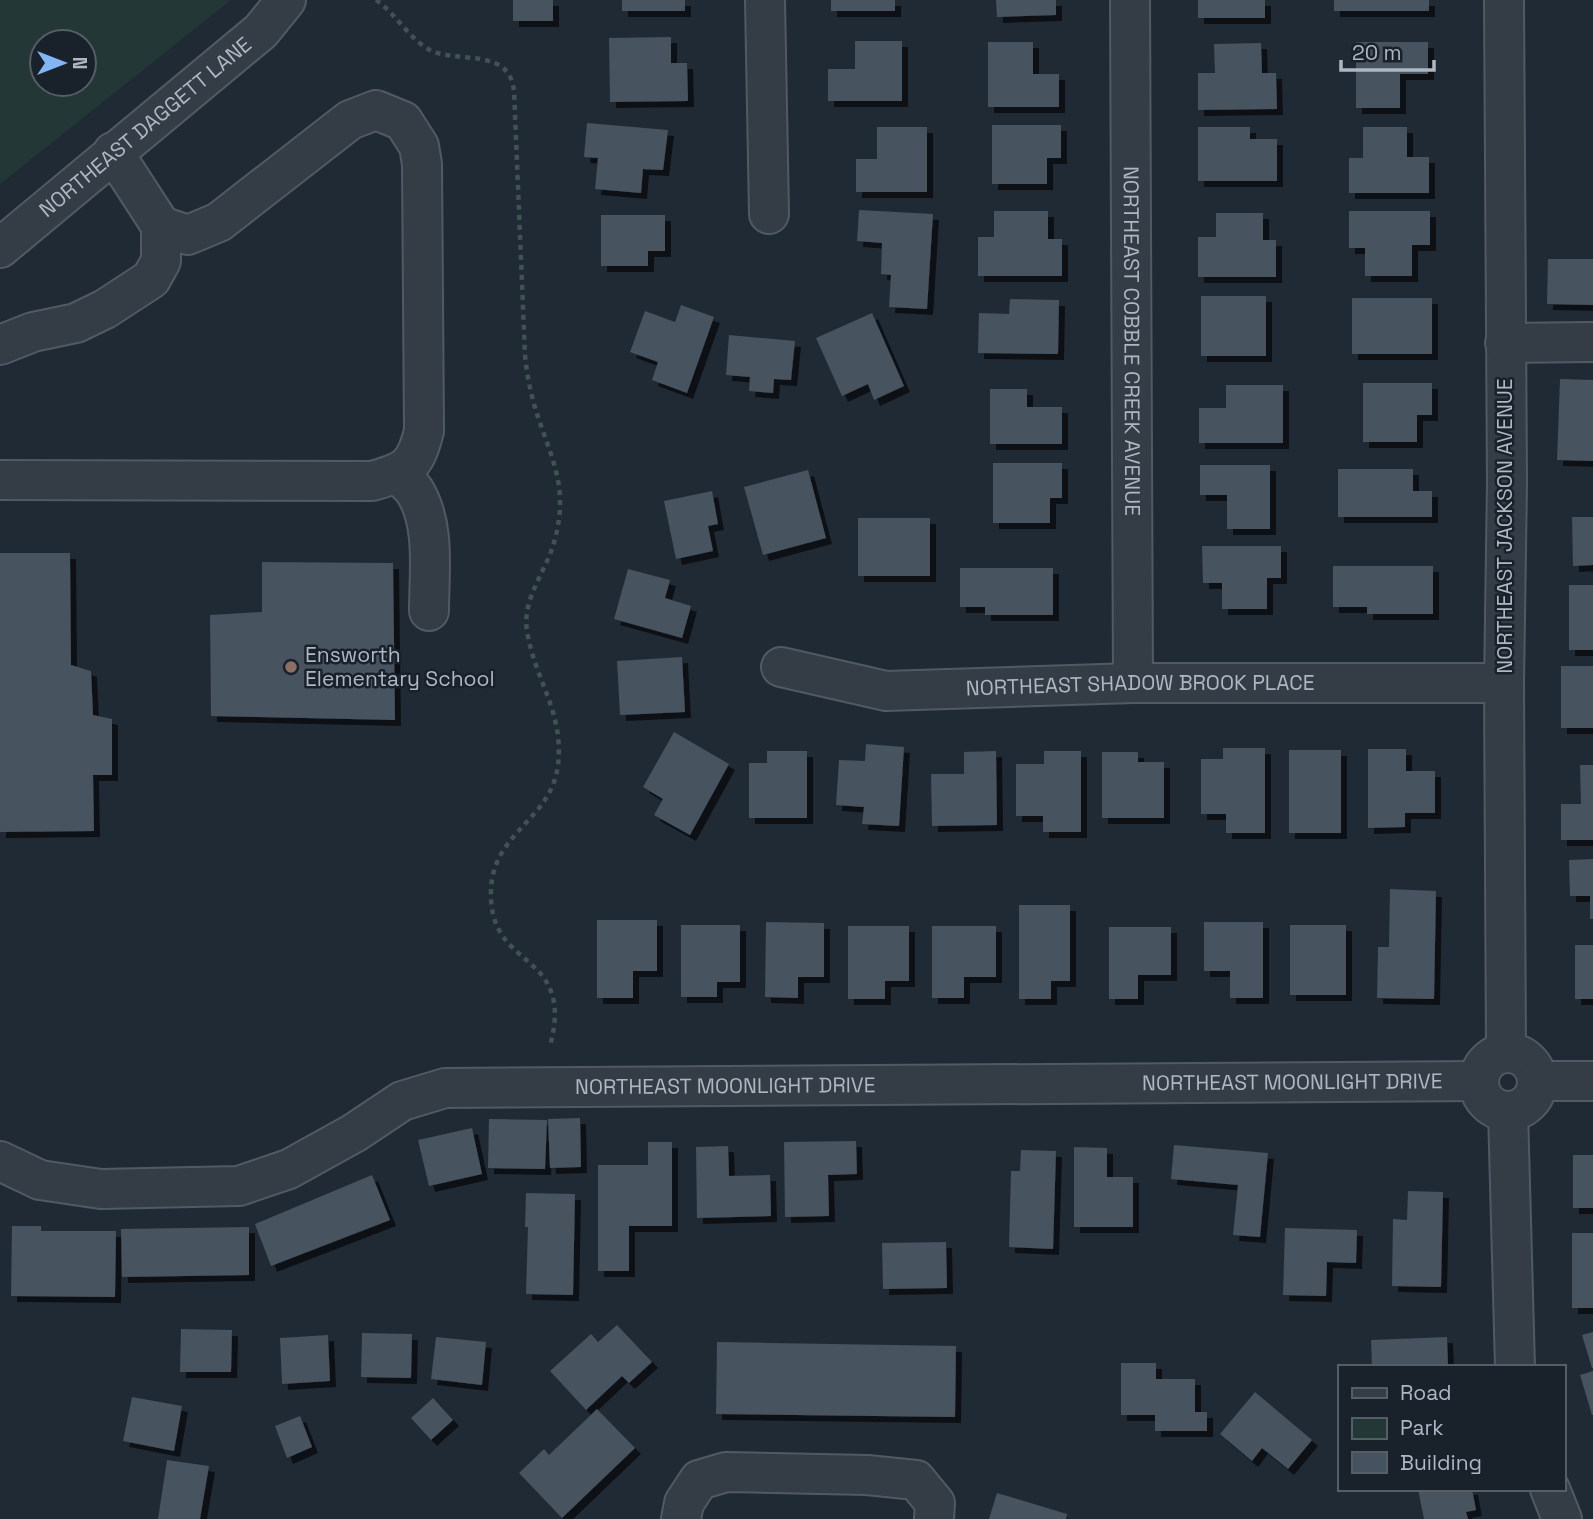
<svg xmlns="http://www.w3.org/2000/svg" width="1593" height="1519" font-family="'Space Grotesk',sans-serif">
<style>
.green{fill:#233737;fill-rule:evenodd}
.building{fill:#46525f;filter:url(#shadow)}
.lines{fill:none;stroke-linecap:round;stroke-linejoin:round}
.minor-casing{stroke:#515a64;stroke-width:42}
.path{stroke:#405254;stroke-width:4.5;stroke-dasharray:5 5;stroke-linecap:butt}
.minor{stroke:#343c46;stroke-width:38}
.education-dot{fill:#8d6e63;stroke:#19212a;stroke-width:2.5}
.labels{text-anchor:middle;stroke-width:5;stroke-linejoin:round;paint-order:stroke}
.street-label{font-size:21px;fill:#aeb7c3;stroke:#19212a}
.poi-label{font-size:21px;fill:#aeb7c3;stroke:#19212a;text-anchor:start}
</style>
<defs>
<filter id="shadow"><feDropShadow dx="6" dy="6" stdDeviation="0" flood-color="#0009"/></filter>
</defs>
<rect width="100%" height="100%" fill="#202a35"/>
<path class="green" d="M 0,0 L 231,0 L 0,184 ZM 42,42 L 84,42 L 84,84 L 42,84 Z"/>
<g class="building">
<rect x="513" y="0" width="40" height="21"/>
<rect x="622" y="0" width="63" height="11"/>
<rect x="831" y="0" width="64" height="11"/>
<polygon points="996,0 1056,0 1056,15 997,17"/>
<rect x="1198" y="0" width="67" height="18"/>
<rect x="1334" y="0" width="95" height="11"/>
<polygon points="671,37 671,63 687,63 688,101 610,102 609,38"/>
<polygon points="855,41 902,41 902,101 828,101 828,69 855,69"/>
<polygon points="988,42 1033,42 1033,74 1059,74 1059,107 988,107"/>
<polygon points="1356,42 1428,42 1428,74 1400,74 1400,108 1356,108"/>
<polygon points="1261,43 1262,73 1276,73 1277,109 1198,110 1198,73 1215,73 1214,44"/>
<polygon points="587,123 668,130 663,170 643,169 641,193 595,189 598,158 584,157"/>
<polygon points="992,125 1061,125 1061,158 1047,158 1047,184 992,184"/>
<polygon points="877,127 927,127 927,192 856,192 856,159 877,159"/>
<polygon points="1198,127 1250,127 1250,139 1277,139 1277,181 1198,181"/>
<polygon points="1363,127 1407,127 1407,157 1429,157 1429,193 1349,193 1349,158 1363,158"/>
<polygon points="859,210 933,214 927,309 889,307 891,275 881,274 882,243 857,241"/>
<polygon points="994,211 1048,211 1048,239 1062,239 1062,276 978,276 978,237 994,237"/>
<polygon points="1349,211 1430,211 1430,245 1412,245 1412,276 1365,276 1365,248 1349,248"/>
<polygon points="1216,213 1263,213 1263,240 1276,240 1276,277 1198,277 1198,237 1216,237"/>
<polygon points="601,215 665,215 665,251 648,251 648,266 601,266"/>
<polygon points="1548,259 1593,259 1593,305 1547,304"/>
<rect x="1201" y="296" width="65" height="60"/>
<rect x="1352" y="298" width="80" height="56"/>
<polygon points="1010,299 1059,300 1058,354 978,353 979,313 1009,314"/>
<polygon points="681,305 714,317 687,393 652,380 658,362 630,352 645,311 675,322"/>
<polygon points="872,313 904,386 874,400 868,384 842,396 816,338"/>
<polygon points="729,335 795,341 791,380 774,379 773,393 749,391 750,377 726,375"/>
<polygon points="1560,379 1593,380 1593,461 1557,460"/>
<polygon points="1363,383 1432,383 1432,415 1417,415 1417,442 1363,442"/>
<polygon points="1226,385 1283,385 1283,443 1199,443 1199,408 1226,408"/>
<polygon points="990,389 1027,389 1027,407 1062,407 1062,444 990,444"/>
<polygon points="993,463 1062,463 1062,498 1050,498 1050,523 993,523"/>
<polygon points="1200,465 1270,465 1270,529 1227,529 1227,495 1200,495"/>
<polygon points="1338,469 1413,469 1413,491 1432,491 1432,517 1338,517"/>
<polygon points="808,470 826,538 763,555 744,487"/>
<polygon points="712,491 718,524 708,526 713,551 676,559 664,501"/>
<polygon points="1572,517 1593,517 1593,565 1573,566"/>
<rect x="858" y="518" width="72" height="58"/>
<polygon points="1202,546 1281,546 1281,578 1267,578 1267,609 1222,609 1222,583 1203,583"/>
<polygon points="0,553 70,553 71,665 91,671 93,715 112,719 112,775 93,775 94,831 0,832"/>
<polygon points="262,562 393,563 395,720 211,716 210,615 262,612"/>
<polygon points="1333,566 1433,566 1433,614 1367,614 1367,607 1333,607"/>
<polygon points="960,568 1053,568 1053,615 985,615 985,607 960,607"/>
<polygon points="628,569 670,580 665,598 691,606 682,638 614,619"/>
<rect x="1569" y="585" width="24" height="65"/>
<polygon points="682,657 685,712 620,715 617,661"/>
<rect x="1561" y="666" width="32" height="62"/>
<polygon points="674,732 729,764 690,835 654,815 663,799 643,787"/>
<polygon points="866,744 904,747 899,826 862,824 864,807 836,805 839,760 865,761"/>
<polygon points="1223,748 1265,748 1265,833 1226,833 1226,814 1201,814 1201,759 1223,759"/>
<polygon points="1368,749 1406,749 1406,771 1435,771 1435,813 1405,813 1405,827 1368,828"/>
<rect x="1289" y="750" width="52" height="83"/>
<polygon points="767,751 807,751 807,818 749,818 749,763 767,763"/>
<polygon points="996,751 997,825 932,826 931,774 964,774 964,752"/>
<polygon points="1044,751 1081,751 1081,832 1043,832 1043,816 1016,816 1016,764 1044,764"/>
<polygon points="1102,752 1138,752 1138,762 1164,762 1164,818 1102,818"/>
<polygon points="1580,765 1593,765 1593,840 1561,840 1561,804 1581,804"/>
<polygon points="1593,859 1593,919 1590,919 1590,896 1570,896 1569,860"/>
<polygon points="1390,889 1436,891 1434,999 1377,998 1378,947 1389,947"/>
<polygon points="1019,905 1070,905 1070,981 1051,981 1051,999 1019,999"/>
<polygon points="597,920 657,920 657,971 633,971 633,998 597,998"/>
<polygon points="766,922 824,923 824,977 798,977 798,998 765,997"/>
<polygon points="1204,922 1263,922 1263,998 1230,998 1230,971 1204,971"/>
<polygon points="681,925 740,925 740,982 717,982 717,997 681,997"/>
<rect x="1290" y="925" width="56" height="70"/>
<polygon points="848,926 909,926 909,981 885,981 885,999 848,999"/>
<polygon points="932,926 996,926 996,977 964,977 964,998 932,998"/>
<polygon points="1109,927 1171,927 1171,975 1138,975 1138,999 1109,999"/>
<rect x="1575" y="945" width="18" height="54"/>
<polygon points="580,1118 581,1167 550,1168 548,1119"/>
<polygon points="489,1119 547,1120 545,1169 488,1168"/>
<polygon points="472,1128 482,1174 429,1186 418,1140"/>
<polygon points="856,1141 857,1174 828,1175 829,1216 785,1217 784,1142"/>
<polygon points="648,1142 672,1142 672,1226 629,1226 629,1271 598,1271 598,1165 648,1165"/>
<polygon points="1174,1145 1268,1153 1260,1237 1233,1235 1238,1185 1171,1179"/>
<polygon points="728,1146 729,1176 770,1175 771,1216 697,1218 696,1147"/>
<polygon points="1074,1147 1107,1148 1107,1177 1133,1177 1133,1227 1074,1227"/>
<polygon points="1021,1150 1056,1151 1053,1249 1009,1247 1011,1171 1020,1171"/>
<rect x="1573" y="1155" width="20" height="53"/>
<polygon points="372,1175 390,1220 271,1266 255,1224"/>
<polygon points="1408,1191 1443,1192 1441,1287 1392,1286 1393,1219 1407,1220"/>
<polygon points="526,1193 575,1194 573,1295 526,1294 528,1227 525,1227"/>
<polygon points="12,1226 41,1226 41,1231 116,1231 115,1297 11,1296"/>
<polygon points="249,1227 249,1275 122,1277 121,1229"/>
<polygon points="1285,1228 1357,1230 1356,1263 1327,1262 1326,1296 1283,1295"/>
<rect x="1572" y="1233" width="21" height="75"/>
<polygon points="946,1242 947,1288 883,1289 882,1243"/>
<polygon points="617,1325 652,1362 629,1383 622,1376 586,1410 550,1371 591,1334 598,1342"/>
<polygon points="181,1329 232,1330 231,1372 180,1372"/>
<polygon points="1593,1332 1593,1368 1592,1368 1582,1335"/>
<polygon points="362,1333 412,1334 411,1378 361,1377"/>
<polygon points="328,1335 330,1381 282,1384 280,1338"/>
<polygon points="436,1337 486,1342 482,1385 431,1379"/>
<polygon points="1447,1337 1448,1367 1372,1367 1371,1340"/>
<polygon points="717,1342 956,1346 955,1417 716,1414"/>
<polygon points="1121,1363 1156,1363 1156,1379 1195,1379 1195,1412 1207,1412 1207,1431 1155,1431 1155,1415 1121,1415"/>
<polygon points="1593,1371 1593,1415 1592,1415 1580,1375"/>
<polygon points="1255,1392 1312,1440 1288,1469 1262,1448 1252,1461 1220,1434"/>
<polygon points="132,1397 182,1406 174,1451 123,1441"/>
<polygon points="433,1398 453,1420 431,1440 411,1418"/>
<polygon points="597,1409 635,1448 562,1518 519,1473 544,1449 549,1455"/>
<polygon points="300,1416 312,1447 287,1458 275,1426"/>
<polygon points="167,1460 209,1466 200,1519 158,1519"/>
<polygon points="1418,1489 1472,1489 1476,1510 1466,1512 1468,1519 1424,1519"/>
<polygon points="997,1493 1067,1514 1066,1519 989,1519"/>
</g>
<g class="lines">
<defs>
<g id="minor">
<polyline points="765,0 769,214"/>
<path id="s1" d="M 1130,0 L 1133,683"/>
<polyline points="1504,0 1507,483 1504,683 1506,1053"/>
<path id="s2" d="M 0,248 L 261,31 L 286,0"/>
<polyline points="1505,343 1593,342"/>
<polyline points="0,345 33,332 76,323 105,309 151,279 161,261 161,226 113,152"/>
<path d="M 398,474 C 403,479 409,484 414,490 C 436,524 429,573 429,611"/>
<path d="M 0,480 L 372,481 C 407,471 415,467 424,431 L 422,164 L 419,146 L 403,121 L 376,110 L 350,120 L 219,222 L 188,235 L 161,226"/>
<path id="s3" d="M 781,667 L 886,691 L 1133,683 L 1504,683"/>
<circle cx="1508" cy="1082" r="29"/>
<polyline points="1537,1081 1593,1081"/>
<polyline points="1508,1111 1515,1367"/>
<path id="s4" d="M 0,1161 L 40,1180 L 101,1189 L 239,1186 L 289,1169 L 354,1133 L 402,1101 L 445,1088 L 1479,1081"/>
<polyline points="1550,1489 1562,1519"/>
<polyline points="681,1519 684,1503 699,1480 726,1472 867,1475 916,1480 935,1503 934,1519"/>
</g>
</defs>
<use href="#minor" class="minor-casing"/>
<path class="path" d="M 376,0 C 396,14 407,36 428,49 C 450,62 496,51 509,75 C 512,79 513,86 514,90 L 525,355 C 527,376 531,396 538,417 C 547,444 561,475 560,504 C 560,518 557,533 553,546 C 544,574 522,600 527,631 C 535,681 564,711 558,765 C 551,823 488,832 491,898 C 493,956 543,955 553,998 C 557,1014 554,1030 550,1046"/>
<use href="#minor" class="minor"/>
</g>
<circle class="education-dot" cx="291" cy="667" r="7"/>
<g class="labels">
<g class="street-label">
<text dy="7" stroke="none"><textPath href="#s2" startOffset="189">NORTHEAST DAGGETT LANE</textPath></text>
<text dy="7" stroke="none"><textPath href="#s1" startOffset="341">NORTHEAST COBBLE CREEK AVENUE</textPath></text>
<text transform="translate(1505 526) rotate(-90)" y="7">NORTHEAST JACKSON AVENUE</text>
<text dy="7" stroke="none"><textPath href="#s3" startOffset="362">NORTHEAST SHADOW BROOK PLACE</textPath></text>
<text dy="7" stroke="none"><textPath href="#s4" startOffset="1321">NORTHEAST MOONLIGHT DRIVE</textPath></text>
<text dy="7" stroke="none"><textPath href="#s4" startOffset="754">NORTHEAST MOONLIGHT DRIVE</textPath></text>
</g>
<g class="poi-label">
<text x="305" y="662">Ensworth<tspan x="305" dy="24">Elementary School</tspan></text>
</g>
</g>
<rect x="1338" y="1365" width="228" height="126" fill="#19212a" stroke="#555d67" stroke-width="2"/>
<rect x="1352" y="1388" width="35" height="10" fill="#343c46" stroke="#555d67" stroke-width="2"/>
<text x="1400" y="1400" font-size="21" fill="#aeb7c3">Road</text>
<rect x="1352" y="1418" width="35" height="21" fill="#233737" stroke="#555d67" stroke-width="2"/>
<text x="1400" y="1435" font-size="21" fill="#aeb7c3">Park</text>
<rect x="1352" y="1452" width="35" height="21" fill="#46525f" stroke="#555d67" stroke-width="2"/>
<text x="1400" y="1470" font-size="21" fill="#aeb7c3">Building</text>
<g transform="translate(63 63) rotate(90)"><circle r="33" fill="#19212a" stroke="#555d67" stroke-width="2"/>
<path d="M0-5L12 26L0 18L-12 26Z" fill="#83b4f3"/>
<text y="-10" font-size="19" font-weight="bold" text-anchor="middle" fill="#aeb7c3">N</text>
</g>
<path d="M1341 60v10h93v-10" fill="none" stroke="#aeb7c3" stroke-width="3.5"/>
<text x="1352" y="60" font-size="21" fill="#aeb7c3" stroke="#19212a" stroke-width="5" paint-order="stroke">20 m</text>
</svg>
